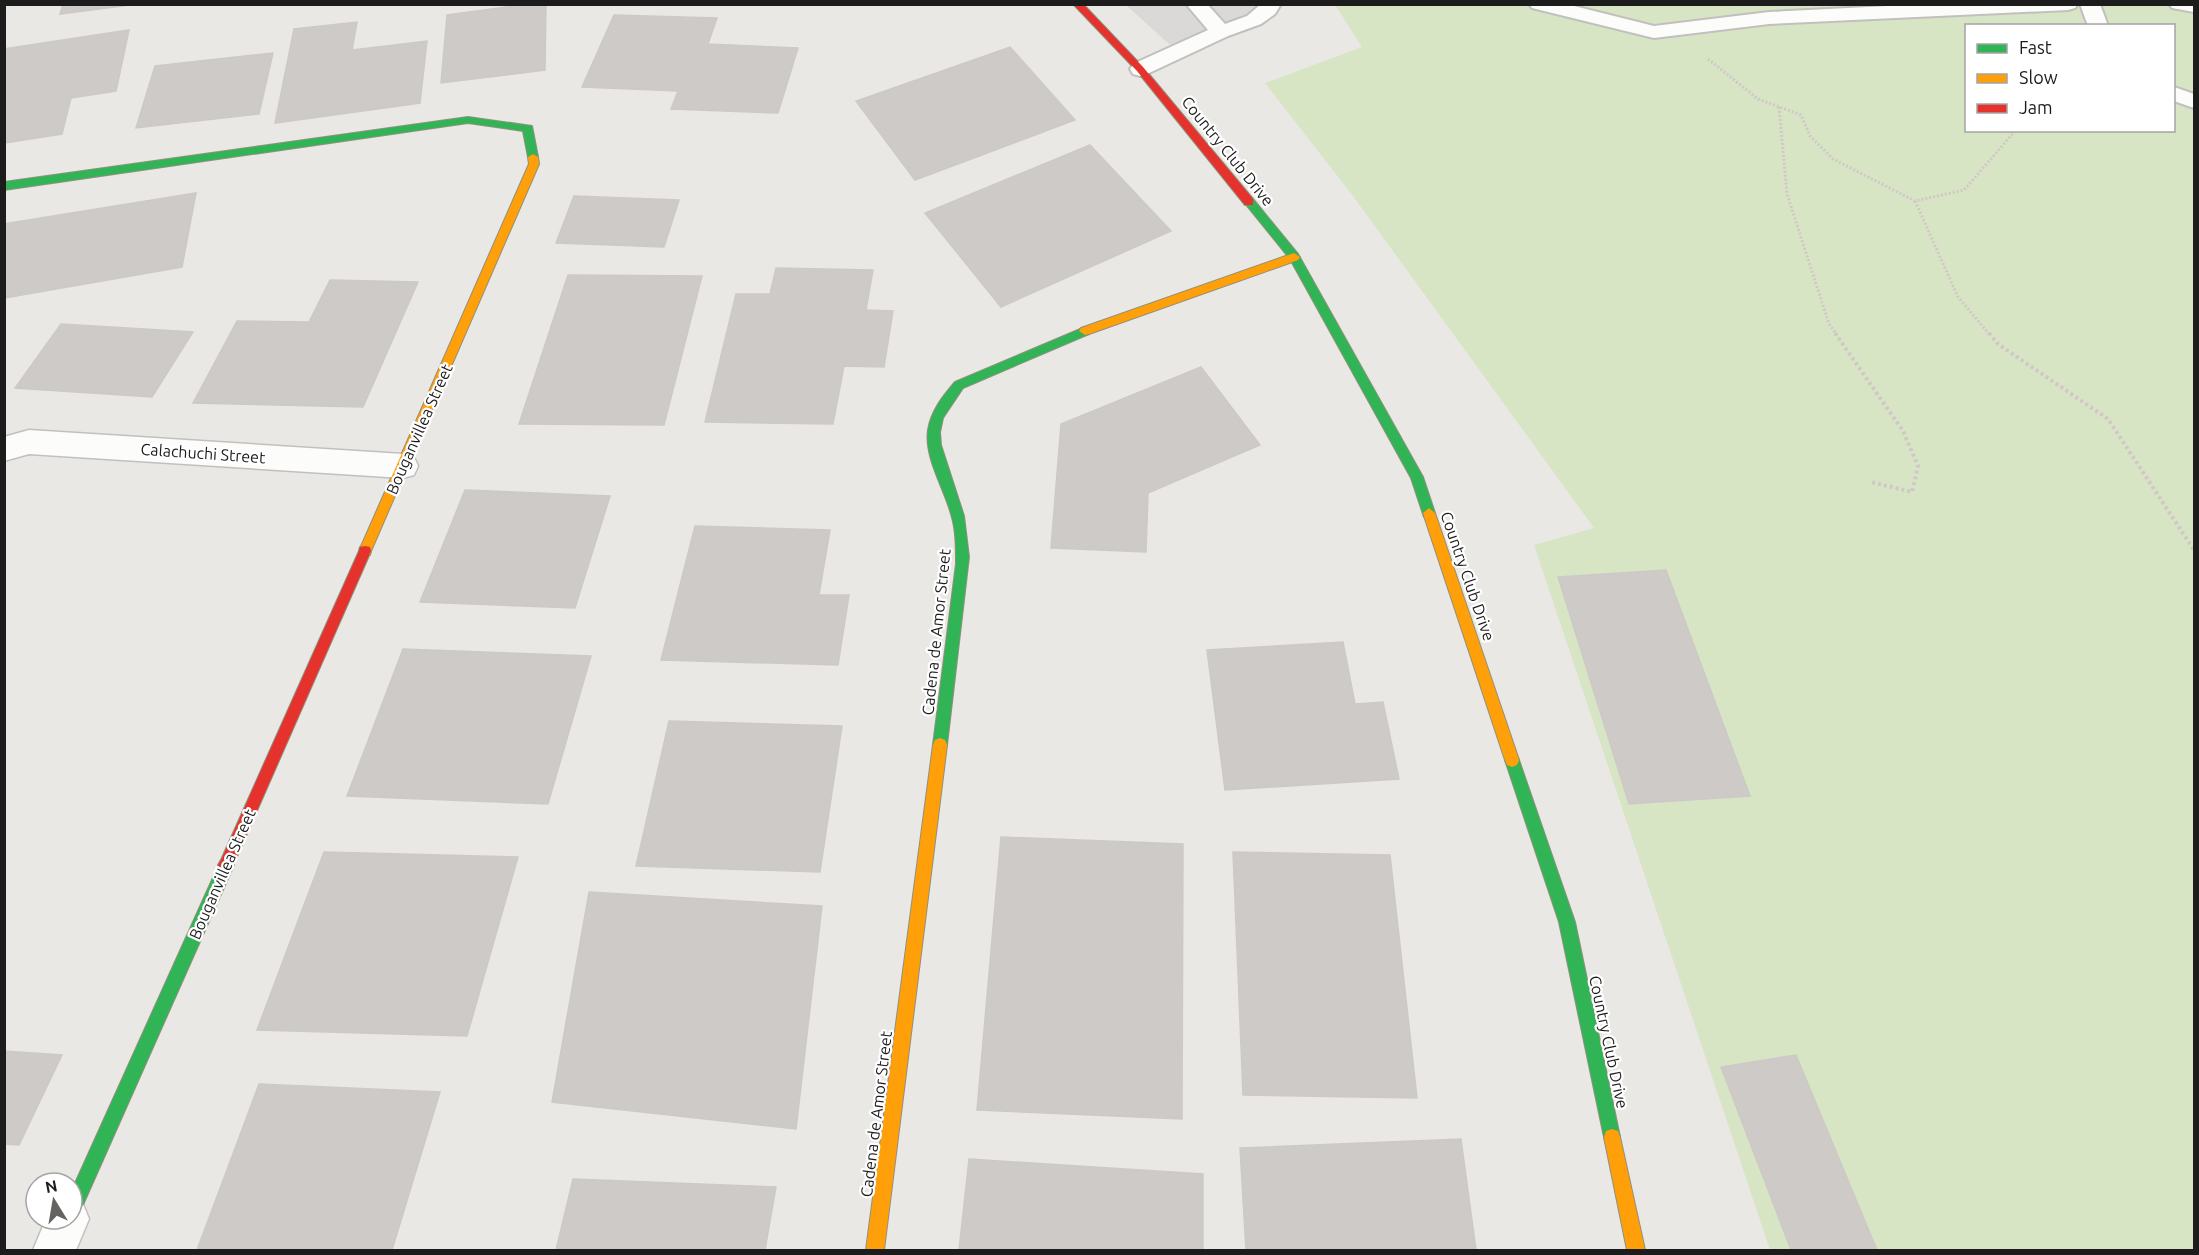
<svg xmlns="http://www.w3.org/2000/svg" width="2199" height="1255" font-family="Ubuntu,sans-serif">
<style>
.grass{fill:#d7e5c5;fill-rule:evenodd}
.parking{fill:#dad9d8}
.building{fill:#cdcac7;stroke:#cdcac6;stroke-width:1.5}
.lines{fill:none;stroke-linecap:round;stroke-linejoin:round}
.lane-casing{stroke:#c1c0bf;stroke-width:4}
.street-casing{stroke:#c1c0bf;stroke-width:3}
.fast-casing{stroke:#90917e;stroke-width:2}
.slow-casing{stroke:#90917e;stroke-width:2}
.jam-casing{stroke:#90917e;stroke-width:2}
.path-far1{stroke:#d3c7c6;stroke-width:3;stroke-dasharray:2 2;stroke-linecap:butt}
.path{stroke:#d3c7c6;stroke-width:4;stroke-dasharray:3 3;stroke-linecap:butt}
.lane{fill:#fcfcfb;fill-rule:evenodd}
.street{fill:#fcfcfb;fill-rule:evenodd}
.fast{fill:#30b455;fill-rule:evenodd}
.slow{fill:#ff9f0a;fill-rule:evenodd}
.jam{fill:#e5322d;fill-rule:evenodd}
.labels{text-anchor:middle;stroke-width:4.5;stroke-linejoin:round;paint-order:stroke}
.street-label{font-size:16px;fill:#1c1c1c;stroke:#fff}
</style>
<rect width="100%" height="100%" fill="#eae8e4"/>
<path class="grass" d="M 1335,5 L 2194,5 L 2194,1250 L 1770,1250 L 1534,545 L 1594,528 L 1353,196 L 1265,83 L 1362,47 ZM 1966,26 L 2174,26 L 2174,130 L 1966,130 Z"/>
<polygon class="parking" points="1126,5 1268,5 1170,45"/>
<g class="building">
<polygon points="63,4 138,4 60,14"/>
<polygon points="529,4 546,4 545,70 441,83 447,15"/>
<polygon points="614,15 717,18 708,44 798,48 778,113 671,109 678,91 582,87"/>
<polygon points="357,22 352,50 427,41 420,103 275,123 294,29"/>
<polygon points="129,30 116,91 71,98 62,134 4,143 4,49"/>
<polygon points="1010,47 1075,120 915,180 856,101"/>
<polygon points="273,53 259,114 136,128 155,66"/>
<polygon points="1090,145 1171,231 1001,307 925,213"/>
<polygon points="196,193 182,267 4,298 4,224"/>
<polygon points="574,196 679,200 664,247 556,243"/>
<polygon points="776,268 873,270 866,310 893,311 884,367 844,366 833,424 705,422 736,294 770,294"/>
<polygon points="568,275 702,276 664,425 519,424"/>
<polygon points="330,280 418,282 363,407 193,403 237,321 309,322"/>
<polygon points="61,324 193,332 152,397 15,388"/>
<polygon points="1201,367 1260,445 1148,493 1146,552 1051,548 1061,424"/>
<polygon points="465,490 610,496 575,608 420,602"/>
<polygon points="695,526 830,530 819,595 849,595 838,665 661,660"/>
<polygon points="1666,570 1750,796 1629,804 1558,577"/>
<polygon points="1343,642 1355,704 1383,702 1399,779 1225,790 1207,650"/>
<polygon points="403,649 591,656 548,804 347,796"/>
<polygon points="669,721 842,726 820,872 636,866"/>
<polygon points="1001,837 1183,844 1182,1119 977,1110"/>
<polygon points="324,852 518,857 467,1036 257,1030"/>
<polygon points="1233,852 1390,855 1417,1098 1243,1095"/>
<polygon points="589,892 822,906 796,1129 552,1102"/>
<polygon points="4,1051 62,1055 19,1145 4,1144"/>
<polygon points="1796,1055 1877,1250 1791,1250 1721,1067"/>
<polygon points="259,1084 440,1092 392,1250 197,1250"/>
<polygon points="1461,1139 1476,1250 1246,1250 1240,1148"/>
<polygon points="969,1159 1203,1174 1203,1250 959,1250"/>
<polygon points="573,1179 776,1187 765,1250 556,1250"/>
</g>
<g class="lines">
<defs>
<g id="lane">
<polygon points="1186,4 1207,4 1225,24 1247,16 1261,4 1281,4 1275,14 1261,24 1228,36 1147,74 1140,76 1133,74 1130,69 1133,64 1208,30"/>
<polygon points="1529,4 1566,4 1654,26 1769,12 1928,4 2078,4 2075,8 2068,10 1769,24 1654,38 1532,8"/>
<polygon points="2080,4 2100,4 2108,26 2088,26"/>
<polygon points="2169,4 2194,4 2194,12 2172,8"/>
<polygon points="2174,87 2194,94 2194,108 2174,101"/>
</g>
<g id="street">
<polygon points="29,430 403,454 414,457 418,466 414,475 403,478 29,454 4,461 4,437"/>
<polygon points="72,1199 83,1204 89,1219 76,1250 33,1250 46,1219 72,1219"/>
</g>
<g id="fast">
<polygon points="468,117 532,126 538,157 533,160 528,157 523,131 468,123 4,190 4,182"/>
<polygon points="1249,198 1253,199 1298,254 1423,477 1435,513 1434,517 1424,517 1411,478 1290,259 1244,202"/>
<path d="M 1085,327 L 1089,328 L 1091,331 L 1089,334 L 963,388 L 943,418 L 940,432 L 941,445 L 964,516 L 969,557 L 947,745 L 945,750 L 940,752 L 935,750 L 933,745 L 956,564 C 956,547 956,530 951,514 C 944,488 924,457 928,430 C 931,411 943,396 955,382 Z"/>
<polygon points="1512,753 1517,755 1519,760 1575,922 1620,1137 1618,1143 1612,1145 1606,1143 1604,1137 1559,922 1505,760 1507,755"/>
<polygon points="226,858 231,860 234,865 78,1216 72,1219 72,1190 221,860"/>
</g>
<g id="slow">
<polygon points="533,154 538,157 539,164 371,551 370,555 360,555 359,551 529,164 528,157"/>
<polygon points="1294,253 1300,257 1298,260 1089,334 1085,335 1079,331 1081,328"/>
<polygon points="1429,508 1435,513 1519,760 1517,765 1512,767 1507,765 1505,760 1423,513"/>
<polygon points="940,738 945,740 947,745 884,1250 866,1250 933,745 935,740"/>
<polygon points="1612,1129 1618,1131 1620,1137 1645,1250 1627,1250 1604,1137 1606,1131"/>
</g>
<g id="jam">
<polygon points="1073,4 1083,4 1143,67 1253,199 1253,205 1245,205 1137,71"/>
<polygon points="365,546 370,547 371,551 231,870 226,872 221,870 218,865 221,860 359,551 360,547"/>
</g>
</defs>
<use href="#lane" class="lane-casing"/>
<use href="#street" class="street-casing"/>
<use href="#fast" class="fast-casing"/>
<use href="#slow" class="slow-casing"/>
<use href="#jam" class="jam-casing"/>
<g class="path-far1">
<polyline points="1708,59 1758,99 1801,115 1810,136 1833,159 1915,201 1964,190 2016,130"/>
<polyline points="1779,107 1787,194 1829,324 1837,335"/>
<polyline points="1915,201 1958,297 1990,335"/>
</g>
<g class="path">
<polyline points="1835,333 1903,431 1918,466 1912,492 1871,482"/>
<polyline points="1989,333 1998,344 2108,419 2194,550"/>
</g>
<use href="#lane" class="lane"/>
<use href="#street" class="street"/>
<use href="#fast" class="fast"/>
<use href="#slow" class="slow"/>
<use href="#jam" class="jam"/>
</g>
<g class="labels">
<g class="street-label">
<text transform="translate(1228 151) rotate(51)" y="6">Country Club Drive</text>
<text transform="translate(419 429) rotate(-66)" y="6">Bouganvillea Street</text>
<text transform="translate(203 453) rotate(4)" y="6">Calachuchi Street</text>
<text transform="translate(1468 576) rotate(71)" y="6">Country Club Drive</text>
<text transform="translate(936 632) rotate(-84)" y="6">Cadena de Amor Street</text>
<text transform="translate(222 874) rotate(-66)" y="6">Bouganvillea Street</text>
<text transform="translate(1609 1042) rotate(78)" y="6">Country Club Drive</text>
<text transform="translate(876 1114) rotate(-83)" y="6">Cadena de Amor Street</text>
</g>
</g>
<rect width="2199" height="1255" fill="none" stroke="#1c1c1c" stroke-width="12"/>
<rect x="1965" y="24" width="210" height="108" fill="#ffffff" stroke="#a4a4a4" stroke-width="1.5"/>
<rect x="1977" y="44" width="30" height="9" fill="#30b455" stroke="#a4a4a4" stroke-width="1.5"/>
<text x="2019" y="54" font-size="18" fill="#1c1c1c">Fast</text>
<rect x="1977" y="74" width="30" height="9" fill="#ff9f0a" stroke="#a4a4a4" stroke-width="1.5"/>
<text x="2019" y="84" font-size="18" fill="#1c1c1c">Slow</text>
<rect x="1977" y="104" width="30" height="9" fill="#e5322d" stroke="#a4a4a4" stroke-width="1.5"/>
<text x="2019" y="114" font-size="18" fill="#1c1c1c">Jam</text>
<g transform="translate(54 1201) rotate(349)"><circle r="28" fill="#ffffff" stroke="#a4a4a4" stroke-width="1.5"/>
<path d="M0-4.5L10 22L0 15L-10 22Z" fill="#646362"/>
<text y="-9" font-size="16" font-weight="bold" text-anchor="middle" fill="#1c1c1c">N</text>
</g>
</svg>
